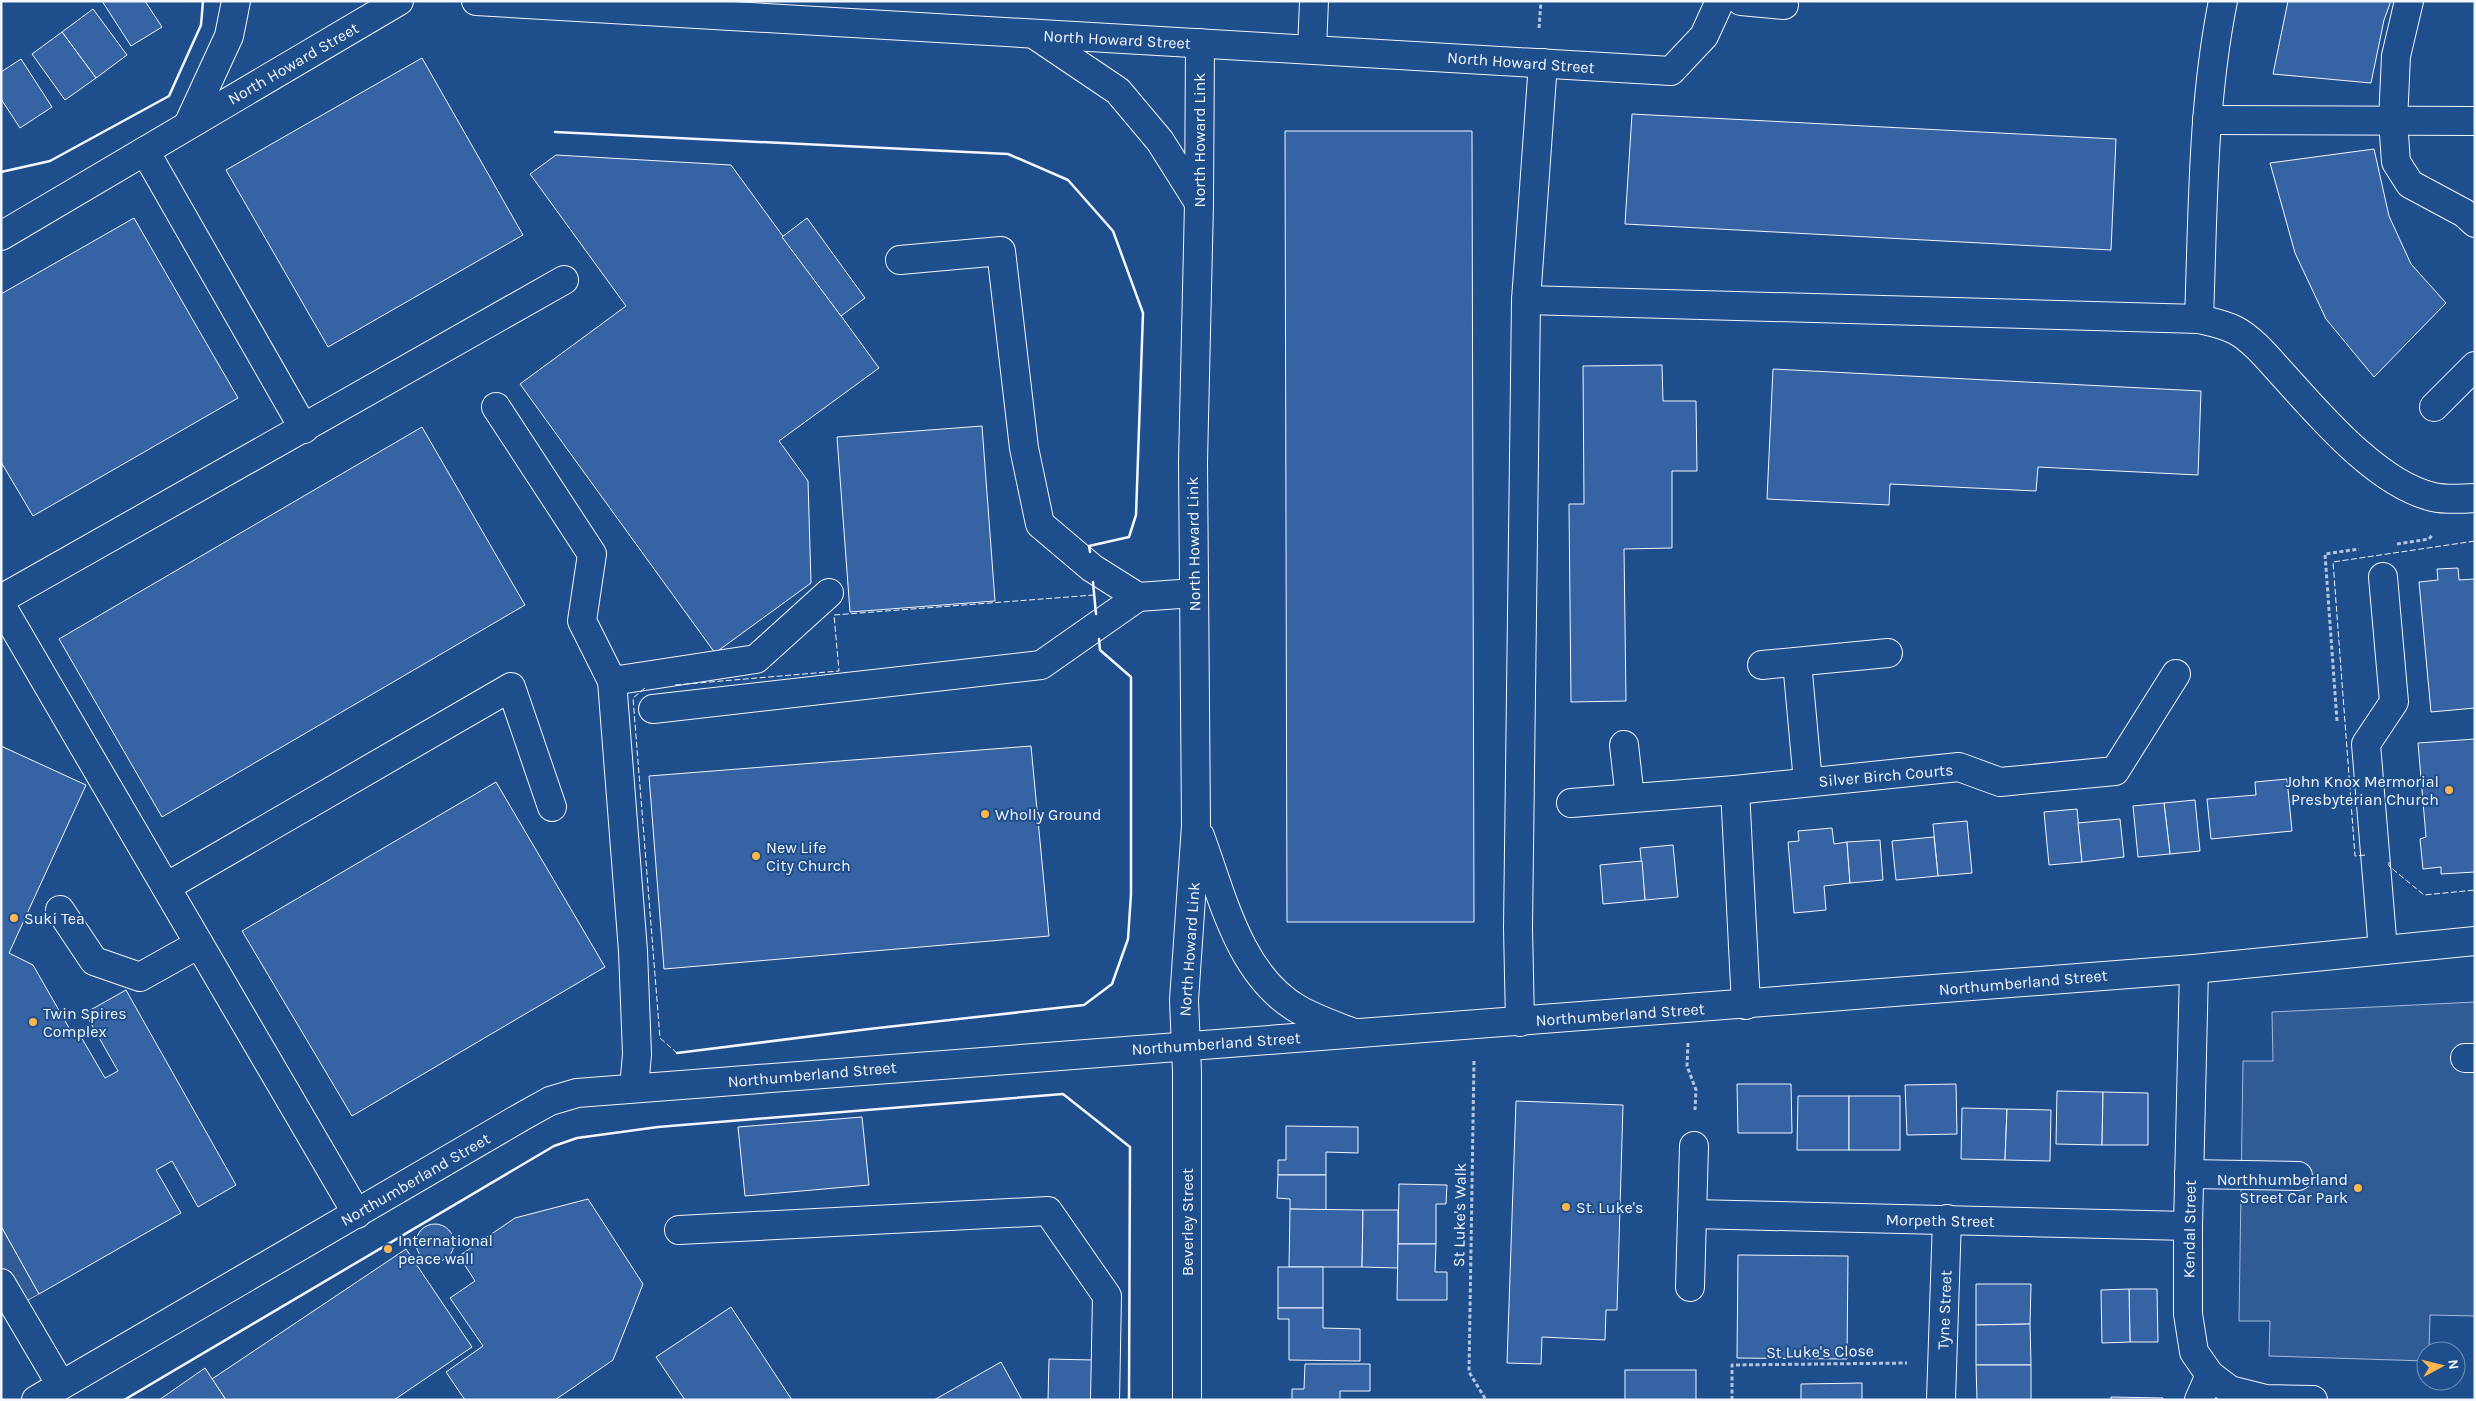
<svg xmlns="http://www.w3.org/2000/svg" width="2476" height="1401" font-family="Karla,sans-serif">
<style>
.parking{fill:#305b95;stroke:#a8bbd7}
.building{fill:#3563a3;stroke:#f2f6ff}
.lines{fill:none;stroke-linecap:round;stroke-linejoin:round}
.minor-casing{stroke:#f2f6ff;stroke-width:30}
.major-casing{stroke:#f2f6ff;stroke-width:30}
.path{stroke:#b3c4dc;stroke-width:3;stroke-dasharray:4 2.5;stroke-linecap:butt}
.minor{stroke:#1f4e8c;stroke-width:28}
.major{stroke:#1f4e8c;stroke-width:28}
.fence{stroke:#f2f6ff;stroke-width:1;stroke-dasharray:6 2.5;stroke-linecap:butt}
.wall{stroke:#f2f6ff;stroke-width:2.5}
.poi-dot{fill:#ffb74d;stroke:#1f4e8c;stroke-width:2}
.labels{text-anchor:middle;stroke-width:4;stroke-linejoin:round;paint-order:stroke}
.street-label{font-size:16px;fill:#f2f6ff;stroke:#1f4e8c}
.poi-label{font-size:16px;fill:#f2f6ff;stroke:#1f4e8c;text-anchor:start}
</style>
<rect width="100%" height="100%" fill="#1f4e8c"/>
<g class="parking">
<polygon points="2475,1002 2475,1316 2430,1315 2429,1351 2426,1351 2426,1361 2269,1356 2270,1321 2239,1321 2243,1061 2273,1061 2272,1012"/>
<polygon points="1,1226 39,1294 1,1315"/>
</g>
<g class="building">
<polygon points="102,1 145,1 162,27 131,46"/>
<polygon points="2288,1 2391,1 2384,20 2371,83 2273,74"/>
<polygon points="93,9 127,55 96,78 62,32"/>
<polygon points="62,32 96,78 65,100 32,54"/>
<polygon points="422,58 523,235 328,347 226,170"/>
<polygon points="21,59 52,107 20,128 1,99 1,72"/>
<polygon points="1632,114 2116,139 2111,250 1625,224"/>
<polygon points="1285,131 1472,131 1474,922 1287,922"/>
<polygon points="2374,149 2389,216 2411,264 2446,303 2374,377 2326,319 2295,253 2270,163"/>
<polygon points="556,155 731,165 879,368 779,441 808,481 811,583 715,653 520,384 626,306 530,174"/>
<polygon points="134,218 238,398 33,516 1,462 1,294"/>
<polygon points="807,218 865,298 841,316 782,237"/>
<polygon points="1662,365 1663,401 1696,401 1697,471 1672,471 1672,548 1624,549 1626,701 1571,702 1569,504 1584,504 1583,366"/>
<polygon points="1773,369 2201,391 2198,475 2038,467 2036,491 1890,484 1889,505 1767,499"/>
<polygon points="982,426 995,601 850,612 837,437"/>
<polygon points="422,427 525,605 162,817 59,639"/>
<polygon points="2458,568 2459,580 2475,579 2475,708 2431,712 2419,582 2438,580 2437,569"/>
<polygon points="2475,739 2475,872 2441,874 2441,867 2423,869 2420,839 2426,837 2418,743"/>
<polygon points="1,746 86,785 9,953 33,965 72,1033 77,1030 105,1078 118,1071 85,1013 126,990 236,1185 198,1207 172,1161 156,1170 181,1213 39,1294 1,1226"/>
<polygon points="1031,746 1049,936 664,969 649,776"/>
<polygon points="2287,779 2292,831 2211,839 2207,799 2256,795 2255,782"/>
<polygon points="496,782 605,967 352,1116 242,931"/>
<polygon points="2195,800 2200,851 2170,854 2164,803"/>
<polygon points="2164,803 2170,854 2138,857 2133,806"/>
<polygon points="2077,809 2082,862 2049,865 2044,812"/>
<polygon points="2120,819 2124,857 2082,862 2078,823"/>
<polygon points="1967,821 1972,873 1938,876 1933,824"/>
<polygon points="1832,828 1834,844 1847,842 1850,883 1824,886 1826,910 1794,913 1788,842 1799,841 1798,831"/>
<polygon points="1934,837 1938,876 1896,880 1892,841"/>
<polygon points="1880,840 1883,880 1850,883 1847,842"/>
<polygon points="1673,845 1678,897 1645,900 1640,848"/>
<polygon points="1642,861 1645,900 1603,904 1600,865"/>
<polygon points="1737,1084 1791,1084 1792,1133 1738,1133"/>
<polygon points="1956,1084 1957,1134 1907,1135 1905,1085"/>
<polygon points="2057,1091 2103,1092 2102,1145 2056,1144"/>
<polygon points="2103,1092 2148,1093 2148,1145 2102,1145"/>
<polygon points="1798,1096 1849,1096 1849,1150 1797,1150"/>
<rect x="1849" y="1096" width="51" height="54"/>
<polygon points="1516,1101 1623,1105 1617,1310 1606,1310 1605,1340 1542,1337 1541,1364 1507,1363"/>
<polygon points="1962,1108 2007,1109 2005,1160 1961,1159"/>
<polygon points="2007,1109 2051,1110 2050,1161 2005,1160"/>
<polygon points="862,1117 869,1185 745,1196 738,1127"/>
<polygon points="1286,1126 1358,1127 1358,1153 1326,1152 1326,1175 1278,1175 1278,1160 1286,1160"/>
<polygon points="1278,1175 1326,1175 1326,1210 1290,1209 1290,1199 1277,1198"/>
<polygon points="1399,1184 1447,1185 1446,1204 1436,1204 1436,1244 1398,1244"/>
<polygon points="588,1199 643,1284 613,1360 555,1400 465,1400 446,1372 483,1346 450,1298 475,1281 459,1256 515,1218"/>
<polygon points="1290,1209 1363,1210 1362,1267 1289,1267"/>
<polygon points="1363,1210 1398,1210 1398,1268 1362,1267"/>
<circle cx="435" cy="1243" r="19"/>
<polygon points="1398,1244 1436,1244 1435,1272 1447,1272 1447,1300 1397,1300"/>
<polygon points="406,1249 472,1347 394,1400 226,1400 212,1379"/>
<polygon points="1738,1255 1848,1256 1847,1359 1737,1358"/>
<rect x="1278" y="1267" width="45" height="41"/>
<polygon points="1976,1284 2031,1284 2030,1324 1976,1325"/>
<polygon points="2129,1289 2157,1289 2158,1342 2130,1342"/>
<polygon points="2129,1289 2130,1342 2102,1343 2101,1290"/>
<polygon points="731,1307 792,1400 685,1400 656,1357"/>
<polygon points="1278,1308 1323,1308 1323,1328 1360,1329 1360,1361 1289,1360 1289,1319 1278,1319"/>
<polygon points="2030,1324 2031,1365 1976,1365 1976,1325"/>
<polygon points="1049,1359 1093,1360 1092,1400 1048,1400"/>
<polygon points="1001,1362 1022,1400 934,1400"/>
<polygon points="1305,1364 1370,1364 1370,1391 1340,1391 1340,1400 1292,1400 1292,1389 1304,1389"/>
<polygon points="1976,1365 2031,1365 2031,1400 1977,1400"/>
<polygon points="205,1368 226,1400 159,1400"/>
<rect x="1625" y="1370" width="71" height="30"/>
<polygon points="1862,1383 1862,1400 1801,1400 1801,1384"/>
<polygon points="2111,1397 2163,1398 2163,1400 2111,1400"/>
</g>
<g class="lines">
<defs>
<g id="minor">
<polyline points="476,1 1671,71 1704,36 1720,1"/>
<polyline points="1741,1 1784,5"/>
<polyline points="2409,1 2396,56 2393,121 2396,162 2410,184 2464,213 2475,223"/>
<polyline points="1035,35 1118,91 1160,141 1199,203"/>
<polyline points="1312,49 1314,1"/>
<polyline points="2207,120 2475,121"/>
<polyline points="188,125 229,36 236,1"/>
<polyline points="145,151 304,429"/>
<polyline points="1,236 399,1"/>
<polyline points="900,260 1001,251 1024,448 1040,524 1092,568 1138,597"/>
<path d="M 1526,300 L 2199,319 C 2203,213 2202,105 2223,1"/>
<path d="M 2199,319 C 2212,322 2223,324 2235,330 C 2254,340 2270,361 2285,377 C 2321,417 2379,485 2433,497 C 2446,500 2461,499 2475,498"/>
<polyline points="496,407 592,554 582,621 612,681 633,951 637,1054 634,1088"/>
<polyline points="2434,407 2475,366"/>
<polyline points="1,599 564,280"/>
<polyline points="1,605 357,1214"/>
<polyline points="1797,662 1808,782"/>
<polyline points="1762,665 1888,653"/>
<polyline points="612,681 756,659 829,593"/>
<polyline points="653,709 1041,665 1138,597 1194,593"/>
<polyline points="1624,745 1630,798"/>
<polyline points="1735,790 1746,1005"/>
<polyline points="1571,803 1735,790 1959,767 2000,782 2115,771 2176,674"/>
<path d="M 1200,836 C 1222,895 1239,975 1298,1009 C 1315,1019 1336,1026 1354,1033"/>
<polyline points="166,887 511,687 552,807"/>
<polyline points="60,910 94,961 140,977 199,944"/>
<polyline points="2383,950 2366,744 2394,702 2383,577"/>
<polyline points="2194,969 2188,1226 2188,1314 2194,1352 2210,1375 2230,1390 2266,1399 2313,1400"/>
<polyline points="1520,1022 1518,928 1526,300 1543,63"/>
<polyline points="2465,1058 2475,1058"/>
<polyline points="2189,1174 2298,1176"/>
<polyline points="1692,1214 2188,1226"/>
<polyline points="679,1230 1048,1211 1107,1296 1105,1400"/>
<polyline points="1,1283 61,1385"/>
<polyline points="1690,1287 1694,1146"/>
<polyline points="1187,1400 1187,1072 1184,1000 1196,825 1193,462 1199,203 1200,43"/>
<polyline points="1941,1400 1947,1219"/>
<polyline points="2199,1400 2210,1375"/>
</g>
<polyline id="major" points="36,1400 523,1116 550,1101 577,1093 2194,969 2475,941"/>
</defs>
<use href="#minor" class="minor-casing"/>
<use href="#major" class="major-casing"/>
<g class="path">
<polyline points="1539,28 1541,1"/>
<polyline points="2397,544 2429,539 2433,534"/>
<polyline points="2337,721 2325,554 2359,549"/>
<polyline points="1688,1043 1687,1066 1696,1090 1695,1110"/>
<polyline points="1474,1061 1469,1372 1486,1400"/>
<polyline points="1732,1400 1732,1365 1907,1363"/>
</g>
<use href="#minor" class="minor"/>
<use href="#major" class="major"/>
<g class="fence">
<polyline points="675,685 839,671 834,615 1094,595"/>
<polyline points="645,688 633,698 660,1038 677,1053"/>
<polyline points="2365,855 2355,856 2333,562 2475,541"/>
<polyline points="2389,862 2389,866 2424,895 2475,890"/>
</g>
<g class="wall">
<polyline points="555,132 1008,154 1068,180 1113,231 1143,313 1136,515 1129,537 1089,546 1090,552"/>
<polyline points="1,172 50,161 169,96 201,25 203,1"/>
<polyline points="1093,582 1096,614"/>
<polyline points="677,1053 869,1029 1084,1005 1112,984 1128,939 1131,894 1131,677 1100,650 1099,639"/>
<polyline points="124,1400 554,1146 577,1138 658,1127 1063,1094 1130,1147 1129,1400"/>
</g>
</g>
<g class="poi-dot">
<circle cx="2449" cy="790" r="5"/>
<circle cx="985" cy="814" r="5"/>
<circle cx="756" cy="856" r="5"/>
<circle cx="14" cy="918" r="5"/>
<circle cx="33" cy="1022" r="5"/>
<circle cx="2358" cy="1188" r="5"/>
<circle cx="1566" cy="1207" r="5"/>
<circle cx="388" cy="1249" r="5"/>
</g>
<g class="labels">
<g class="street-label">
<text transform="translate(1117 39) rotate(3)" y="6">North Howard Street</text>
<text transform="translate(1521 62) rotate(4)" y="6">North Howard Street</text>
<text transform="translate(293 63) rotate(-30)" y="6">North Howard Street</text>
<text transform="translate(1199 140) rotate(-90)" y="6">North Howard Link</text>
<text transform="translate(1193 544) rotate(-91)" y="6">North Howard Link</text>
<text transform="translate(1886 775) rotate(-5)" y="6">Silver Birch Courts</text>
<text transform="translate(1189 949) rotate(-86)" y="6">North Howard Link</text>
<text transform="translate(2023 982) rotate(-5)" y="6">Northumberland Street</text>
<text transform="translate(1620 1014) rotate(-4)" y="6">Northumberland Street</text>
<text transform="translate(1216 1043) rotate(-4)" y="6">Northumberland Street</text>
<text transform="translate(812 1074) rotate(-5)" y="6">Northumberland Street</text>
<text transform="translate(415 1179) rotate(-30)" y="6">Northumberland Street</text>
<text transform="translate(1459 1215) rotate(-89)" y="6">St Luke's Walk</text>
<text transform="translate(1940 1220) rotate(1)" y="6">Morpeth Street</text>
<text transform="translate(1187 1222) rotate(-90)" y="6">Beverley Street</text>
<text transform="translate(2189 1229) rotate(-89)" y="6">Kendal Street</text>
<text transform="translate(1944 1310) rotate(-88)" y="6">Tyne Street</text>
<text transform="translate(1820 1351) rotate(-1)" y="6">St Luke's Close</text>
</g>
<g class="poi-label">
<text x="2439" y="787" text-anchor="end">John Knox Mermorial<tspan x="2439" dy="18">Presbyterian Church</tspan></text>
<text x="995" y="820">Wholly Ground</text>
<text x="766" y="853">New Life<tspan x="766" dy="18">City Church</tspan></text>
<text x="24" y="924">Suki Tea</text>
<text x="43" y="1019">Twin Spires<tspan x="43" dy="18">Complex</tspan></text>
<text x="2348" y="1185" text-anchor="end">Northhumberland<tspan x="2348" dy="18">Street Car Park</tspan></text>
<text x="1576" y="1213">St. Luke's</text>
<text x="398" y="1246">International<tspan x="398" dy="18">peace wall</tspan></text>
</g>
</g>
<rect width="2476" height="1401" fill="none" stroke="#f2f6ff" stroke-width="5"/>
<g transform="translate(2441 1366) rotate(83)"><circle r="24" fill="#1f4e8c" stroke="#7391ba"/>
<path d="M0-4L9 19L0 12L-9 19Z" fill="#ffb74d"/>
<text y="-8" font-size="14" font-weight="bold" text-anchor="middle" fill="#f2f6ff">N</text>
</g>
</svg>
